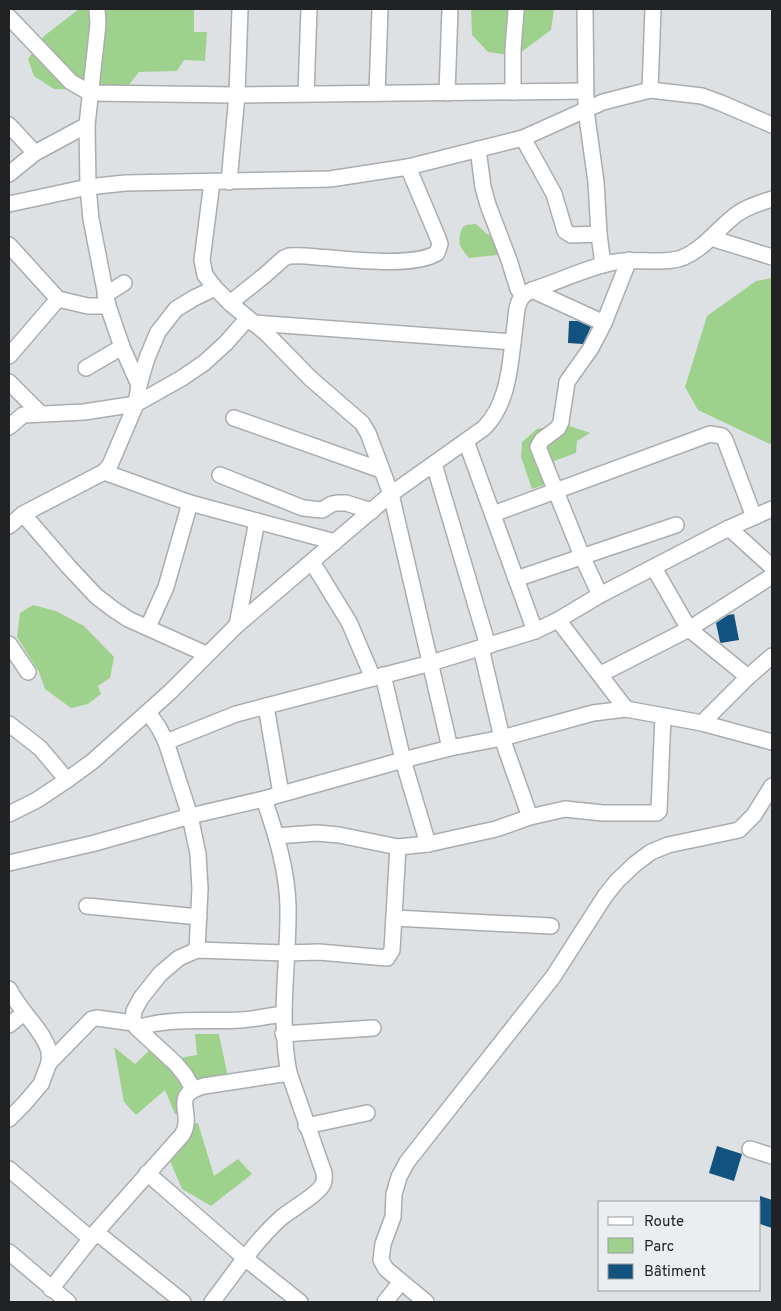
<svg xmlns="http://www.w3.org/2000/svg" width="781" height="1311" font-family="Overpass,sans-serif">
<style>
.green{fill:#9ed28c}
.building{fill:#12527f}
.lines{fill:none;stroke-linecap:round;stroke-linejoin:round}
.street-casing{stroke:#aaacaf;stroke-width:18}
.street{stroke:#fff;stroke-width:15}
</style>
<rect width="100%" height="100%" fill="#dee1e3"/>
<g class="green">
<polygon points="79,9 194,9 194,32 207,32 205,61 184,60 177,71 139,72 128,86 105,90 54,89 34,76 28,59 44,36"/>
<polygon points="471,9 554,9 551,30 516,56 488,52 472,35"/>
<path d="M 476,224 L 487,234 L 498,239 L 507,254 L 469,258 C 459,246 457,243 462,228 L 466,225 Z"/>
<polygon points="772,278 772,443 770,444 698,410 685,387 707,316 756,281"/>
<polygon points="564,424 590,433 577,441 576,453 554,461 559,480 532,489 521,457 522,442 537,429"/>
<polygon points="33,605 56,611 84,626 114,657 110,678 98,686 101,694 88,704 71,708 45,689 39,672 17,637 20,613"/>
<polygon points="195,1034 219,1034 228,1077 206,1083 183,1112 175,1114 165,1090 136,1115 124,1102 114,1047 135,1064 153,1047 179,1058 197,1055"/>
<polygon points="198,1123 214,1176 238,1159 252,1174 211,1206 182,1189 165,1149 187,1124"/>
</g>
<g class="building">
<polygon points="569,321 578,321 591,327 583,344 568,343"/>
<polygon points="734,614 739,640 721,643 720,642 716,623 728,615"/>
<polygon points="717,1146 742,1154 734,1181 709,1173"/>
<polygon points="760,1196 772,1200 772,1228 760,1224"/>
</g>
<g class="lines">
<defs>
<g id="street">
<polyline points="97,9 98,24 87,125 88,187 91,219 108,306 122,347 139,385"/>
<polyline points="585,9 586,110 596,182 599,234 603,265"/>
<polyline points="9,17 71,82 90,93 237,95 585,91"/>
<polyline points="650,90 653,9"/>
<polyline points="513,92 513,49 516,11"/>
<polyline points="377,93 380,9"/>
<polyline points="447,93 450,9"/>
<polyline points="306,94 309,9"/>
<polyline points="9,125 35,153"/>
<polyline points="523,138 554,194 565,231 571,235 599,234"/>
<polyline points="478,149 483,187 488,205 509,260 518,289 523,296"/>
<polyline points="9,174 35,153 87,125"/>
<polyline points="212,182 202,260 205,275 215,288 230,303 266,333 311,379 362,423 368,433 391,494 450,748"/>
<polyline points="229,182 237,95 240,9"/>
<polyline points="9,204 88,187 125,183 330,179 408,167 523,138 603,102 650,90 702,96 721,103 772,125"/>
<polyline points="711,238 772,257"/>
<polyline points="9,245 58,299 88,306 108,306"/>
<polyline points="532,290 604,323"/>
<polyline points="105,295 124,283"/>
<path d="M 230,303 L 265,275 L 284,258 L 289,256 C 299,255 308,256 317,257 C 346,259 413,268 437,253 L 440,244 L 438,238 L 408,167"/>
<polyline points="253,323 513,342"/>
<polyline points="9,356 58,299"/>
<polyline points="86,368 122,347"/>
<polyline points="9,382 40,413"/>
<polyline points="234,418 381,470"/>
<polyline points="9,427 23,415 84,412 136,404 182,378 204,363 226,343 247,319"/>
<polyline points="466,441 535,631"/>
<polyline points="434,464 488,646"/>
<polyline points="104,472 190,503 335,542"/>
<polyline points="220,475 303,508 322,510 332,504 337,503 346,503 372,511"/>
<polyline points="23,514 68,566 96,596 113,609 128,619 206,654"/>
<polyline points="493,514 710,434 722,436 725,440 754,517"/>
<polyline points="9,526 23,514 104,472 110,465 136,404 139,385 147,358 158,332 176,309 194,298 215,288"/>
<polyline points="729,528 772,567"/>
<polyline points="312,562 349,622 373,678"/>
<polyline points="654,568 689,629 748,677"/>
<polyline points="516,579 676,525"/>
<polyline points="600,595 582,556 538,447 542,440 558,428 561,422 567,382 591,348 604,323 629,260"/>
<polyline points="558,620 626,709"/>
<polyline points="237,625 257,521"/>
<polyline points="148,627 166,587 190,503"/>
<polyline points="9,644 28,672"/>
<polyline points="481,648 502,738 530,817"/>
<polyline points="601,674 689,629 772,576"/>
<polyline points="383,675 403,760 428,844"/>
<polyline points="266,706 281,794"/>
<polyline points="148,712 159,728 166,742 190,816 198,854 200,889 197,950"/>
<polyline points="702,723 748,677 772,656"/>
<polyline points="9,724 40,748 67,780"/>
<polyline points="166,742 236,714 431,663 535,631 558,620 600,595 729,528 772,509"/>
<path d="M 9,814 L 37,800 L 67,780 L 93,761 L 170,692 L 237,625 L 391,494 L 484,428 C 510,402 510,361 515,326 C 516,318 516,304 522,297 C 524,294 529,292 532,290 C 558,282 590,266 615,262 C 636,258 665,265 684,257 C 705,248 719,227 737,214 C 748,206 760,203 772,199"/>
<polyline points="276,836 317,833 339,835 398,847 428,844 496,829 530,817 565,809 603,813 657,813 659,811 663,716"/>
<polyline points="9,863 95,843 190,816 264,799 403,760 450,748 502,738 593,713 626,709 702,723 772,742"/>
<polyline points="87,906 199,917"/>
<polyline points="394,918 551,926"/>
<path d="M 9,989 C 19,1010 41,1028 48,1048 C 50,1053 49,1058 49,1063"/>
<polyline points="9,1025 24,1013"/>
<path d="M 137,1028 C 171,1017 206,1022 241,1020 C 255,1019 269,1016 283,1014"/>
<polyline points="283,1034 373,1028"/>
<polyline points="193,1089 185,1075 175,1063 137,1028 133,1018 134,1011 141,998 160,974 179,958 197,950 287,953 319,952 387,958 392,950 398,847"/>
<polyline points="9,1119 24,1104 41,1084 49,1063 92,1019 97,1018 133,1023"/>
<polyline points="306,1126 367,1113"/>
<polyline points="750,1149 772,1156"/>
<polyline points="9,1169 91,1239"/>
<polyline points="147,1173 246,1259 300,1302"/>
<polyline points="96,1232 183,1302"/>
<polyline points="9,1252 68,1302"/>
<path d="M 51,1289 L 96,1232 L 182,1135 C 196,1113 168,1096 204,1086 L 289,1073"/>
<path d="M 212,1302 C 233,1275 255,1241 281,1218 C 290,1210 319,1194 323,1184 C 325,1181 324,1176 324,1173 L 289,1073 C 278,1017 289,962 288,906 C 287,869 276,834 264,799"/>
<polyline points="385,1302 400,1283"/>
<polyline points="426,1302 386,1269 381,1260 383,1244 393,1217 394,1194 399,1177 407,1162 553,977 605,896 617,881 635,864 651,852 668,845 739,830 754,815 772,786"/>
</g>
</defs>
<use href="#street" class="street-casing"/>
<use href="#street" class="street"/>
</g>
<rect width="781" height="1311" fill="none" stroke="#212223" stroke-width="20"/>
<rect x="598" y="1201" width="162" height="90" fill="#ebeef0" stroke="#9a9c9e"/>
<rect x="608" y="1217" width="25" height="8" fill="#ffffff" stroke="#9a9c9e"/>
<text x="644" y="1226" font-size="15" fill="#212223">Route</text>
<rect x="608" y="1238" width="25" height="15" fill="#9ed28c" stroke="#9a9c9e"/>
<text x="644" y="1251" font-size="15" fill="#212223">Parc</text>
<rect x="608" y="1264" width="25" height="15" fill="#12527f" stroke="#9a9c9e"/>
<text x="644" y="1276" font-size="15" fill="#212223">Bâtiment</text>
</svg>
